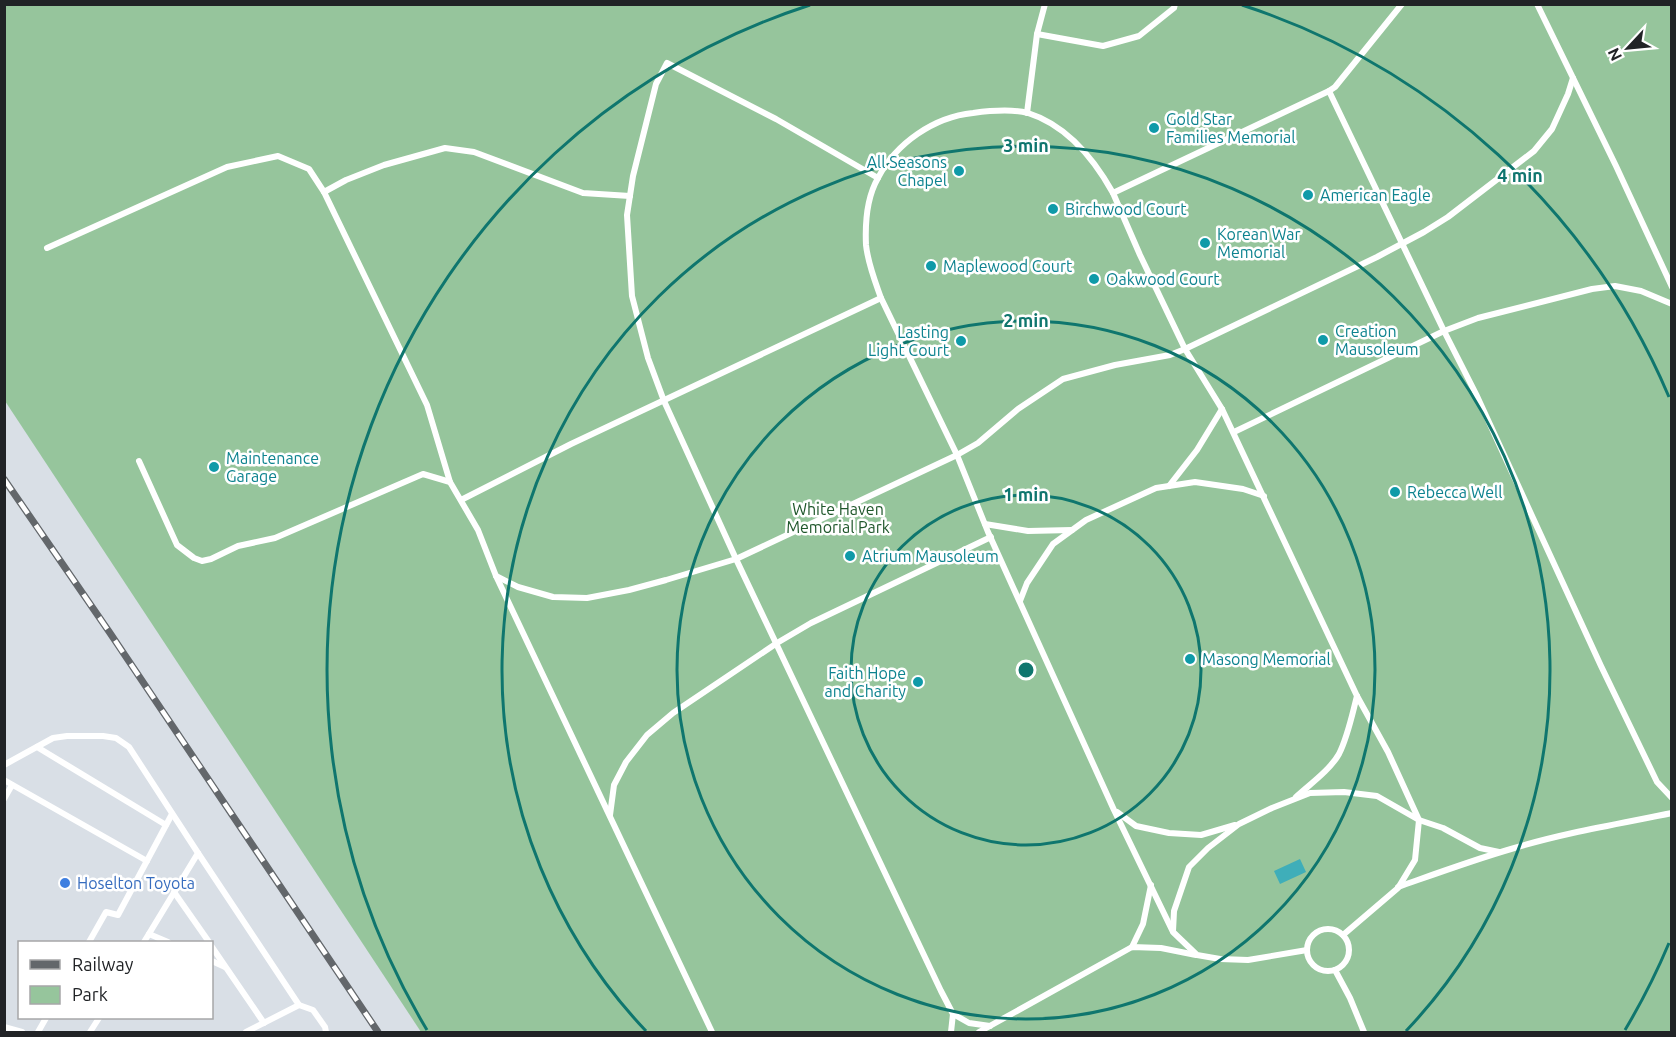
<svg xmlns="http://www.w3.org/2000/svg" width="1676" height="1037" font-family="Ubuntu,sans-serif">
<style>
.green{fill:#96c59c}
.water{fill:#3faeb9}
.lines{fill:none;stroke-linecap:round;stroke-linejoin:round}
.service{stroke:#fff;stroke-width:6}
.rail-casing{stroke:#63676b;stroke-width:7}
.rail{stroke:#fff;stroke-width:4.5;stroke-dasharray:14;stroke-linecap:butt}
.ring{fill:none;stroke:#0f766e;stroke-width:3}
.culture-dot{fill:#0f9aa8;stroke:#fff;stroke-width:2}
.shop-dot{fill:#3f7fe0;stroke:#fff;stroke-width:2}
.labels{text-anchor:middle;stroke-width:5;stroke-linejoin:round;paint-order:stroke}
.culture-label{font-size:16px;fill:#0d838f;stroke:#fff;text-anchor:start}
.park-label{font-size:16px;fill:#1f572b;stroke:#fff}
.shop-label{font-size:16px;fill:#366cbe;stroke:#fff;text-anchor:start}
.centre{fill:#0f766e;stroke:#fff;stroke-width:3}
.ring-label{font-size:18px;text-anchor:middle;font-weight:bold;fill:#0f766e;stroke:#fff;stroke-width:5;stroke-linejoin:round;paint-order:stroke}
</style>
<rect width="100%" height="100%" fill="#d9dfe6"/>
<polygon class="green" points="5,5 1671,5 1671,1032 421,1032 5,401"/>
<polygon class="water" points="1300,859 1306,872 1280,884 1274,871"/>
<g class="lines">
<g class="service">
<polyline points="1537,4 1616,166 1672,287"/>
<polyline points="1037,34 1103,46 1139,36 1174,8 1175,4"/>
<polyline points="1329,91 1444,331 1476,394 1601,666 1657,782 1672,798"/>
<polyline points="1027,113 1037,34 1045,4"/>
<polyline points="878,178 776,119 667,63 656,84 633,176 627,215 632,296 648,358 664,401 736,559 941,991 953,1014 969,1023 990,1026"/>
<polyline points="1113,193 1140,255 1185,349 1377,257 1424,232 1448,217 1534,151 1552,129 1568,94 1573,78"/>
<polyline points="47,248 227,167 278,156 309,169 324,192"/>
<polyline points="1234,432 1444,331 1478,318 1592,289 1615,286 1641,291 1672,304"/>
<polyline points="139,461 177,545 194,558 202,561 211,559 238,546 275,538 423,474 450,482 478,530 496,576 712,1032"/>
<polyline points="450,482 427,405 324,192 346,180 384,165 445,148 474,152 583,193 630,196"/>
<polyline points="1169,486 1197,450 1222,409"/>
<path d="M 461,500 L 571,444 L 881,298 C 875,281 868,264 866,245 C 865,223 867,197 878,178 C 896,143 934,117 973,113 C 988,111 1012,109 1028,113 C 1066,125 1094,159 1113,193 L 1329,91 L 1335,87 L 1402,4"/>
<polyline points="985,524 1028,531 1072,530"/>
<polyline points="496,576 518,587 553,597 587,598 629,590 666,580 736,559 957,455 881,298"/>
<polyline points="1020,601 1027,583 1053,544 1086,520 1156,488 1195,482 1243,489 1264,496"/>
<polyline points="37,747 166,825"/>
<polyline points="4,765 53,738 67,736 103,736 116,738 129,747 198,853 144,942"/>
<polyline points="4,780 147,861"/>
<path d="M 1296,797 C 1309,785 1330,770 1339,754 C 1348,736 1352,715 1357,696"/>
<polyline points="4,799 12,785"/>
<polyline points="1117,812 1136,826 1169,833 1201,835 1235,825"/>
<polyline points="610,815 614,785 626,762 647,735 673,713 777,643 811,623 991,537"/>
<polyline points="198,853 299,1005 246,1032"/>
<path d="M 1398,887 C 1435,874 1473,860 1511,849 C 1563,833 1618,824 1672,813"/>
<polyline points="174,892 209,942"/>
<circle cx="1328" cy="950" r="21"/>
<polyline points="1173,931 1174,911 1189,867 1208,848 1239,824 1272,808 1310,793 1344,792 1377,796 1419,820 1443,828 1480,848 1499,852"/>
<polyline points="149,934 168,942"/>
<polyline points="89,942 106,912 118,915 172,814"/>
<polyline points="212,947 264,1023"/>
<polyline points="1132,947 1143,924 1151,885"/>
<polyline points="1307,950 1248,960 1220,959 1197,955 1173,932 1114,810 988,532 957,455 978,443 1018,409 1063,379 1115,365 1170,355 1185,349 1222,409 1357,696 1388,752 1419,820 1415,860 1398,888 1343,935"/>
<polyline points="212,961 225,967"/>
<polyline points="1335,970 1350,998 1364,1032"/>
<polyline points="299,1005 313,1010 325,1027 326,1032"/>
<polyline points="4,1027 22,1032"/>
<polyline points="38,1032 46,1018"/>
<polyline points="90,1032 99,1018"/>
<polyline points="951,1032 953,1014"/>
<polyline points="979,1032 1132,947 1161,948 1196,955"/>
</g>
<defs>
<polyline id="rail" points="4,479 110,633 378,1032"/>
</defs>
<use href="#rail" class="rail-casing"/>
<use href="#rail" class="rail"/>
</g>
<g class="ring">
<circle cx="1026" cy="670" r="175"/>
<circle cx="1026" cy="670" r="349"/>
<path d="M646 1031A524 524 0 1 1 1406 1031"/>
<path d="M1669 943A699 699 0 0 1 1625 1030M427 1030A699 699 0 0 1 810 5M1242 5A699 699 0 0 1 1669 397"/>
</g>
<g class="culture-dot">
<circle cx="1154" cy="128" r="6"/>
<circle cx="959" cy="171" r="6"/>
<circle cx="1308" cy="195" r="6"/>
<circle cx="1053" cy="209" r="6"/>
<circle cx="1205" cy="243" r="6"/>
<circle cx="931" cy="266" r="6"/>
<circle cx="1094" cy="279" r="6"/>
<circle cx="1323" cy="340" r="6"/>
<circle cx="961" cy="341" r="6"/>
<circle cx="214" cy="467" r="6"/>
<circle cx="1395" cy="492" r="6"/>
<circle cx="850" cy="556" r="6"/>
<circle cx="1190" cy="659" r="6"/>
<circle cx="918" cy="682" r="6"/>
</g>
<circle class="shop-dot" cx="65" cy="883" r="6"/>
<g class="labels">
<g class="culture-label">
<text x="1166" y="125">Gold Star<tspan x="1166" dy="18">Families Memorial</tspan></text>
<text x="947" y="168" text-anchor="end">All Seasons<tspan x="947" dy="18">Chapel</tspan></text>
<text x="1320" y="201">American Eagle</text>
<text x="1065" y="215">Birchwood Court</text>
<text x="1217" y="240">Korean War<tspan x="1217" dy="18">Memorial</tspan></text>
<text x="943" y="272">Maplewood Court</text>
<text x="1106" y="285">Oakwood Court</text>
<text x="1335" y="337">Creation<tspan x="1335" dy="18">Mausoleum</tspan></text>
<text x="949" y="338" text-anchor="end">Lasting<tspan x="949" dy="18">Light Court</tspan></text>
<text x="226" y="464">Maintenance<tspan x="226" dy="18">Garage</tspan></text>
<text x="1407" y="498">Rebecca Well</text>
<text x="862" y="562">Atrium Mausoleum</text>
<text x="1202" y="665">Masong Memorial</text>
<text x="906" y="679" text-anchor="end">Faith Hope<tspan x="906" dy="18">and Charity</tspan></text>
</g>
<g class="park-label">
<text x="838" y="515">White Haven<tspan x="838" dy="18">Memorial Park</tspan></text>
</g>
<g class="shop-label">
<text x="77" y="889">Hoselton Toyota</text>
</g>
</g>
<circle cx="1026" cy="670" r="9" class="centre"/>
<g class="ring-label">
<text x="1026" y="152">3 min</text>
<text x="1520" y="182">4 min</text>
<text x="1026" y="327">2 min</text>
<text x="1026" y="501">1 min</text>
</g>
<rect width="1676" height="1037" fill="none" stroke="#212326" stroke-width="12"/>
<rect x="18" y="941" width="195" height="78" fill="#ffffff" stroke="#a6a7a8" stroke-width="1.5"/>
<rect x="30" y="960" width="30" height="9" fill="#63676b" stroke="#a6a7a8" stroke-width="1.5"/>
<text x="72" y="971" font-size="18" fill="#212326">Railway</text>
<rect x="30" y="986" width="30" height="18" fill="#96c59c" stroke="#a6a7a8" stroke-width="1.5"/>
<text x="72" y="1001" font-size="18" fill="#212326">Park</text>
<g transform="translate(1628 48) rotate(244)" stroke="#ffffff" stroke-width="4.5" paint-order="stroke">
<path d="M0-4.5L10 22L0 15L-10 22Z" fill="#212326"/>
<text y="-9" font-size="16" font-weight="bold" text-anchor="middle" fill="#212326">N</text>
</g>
</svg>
